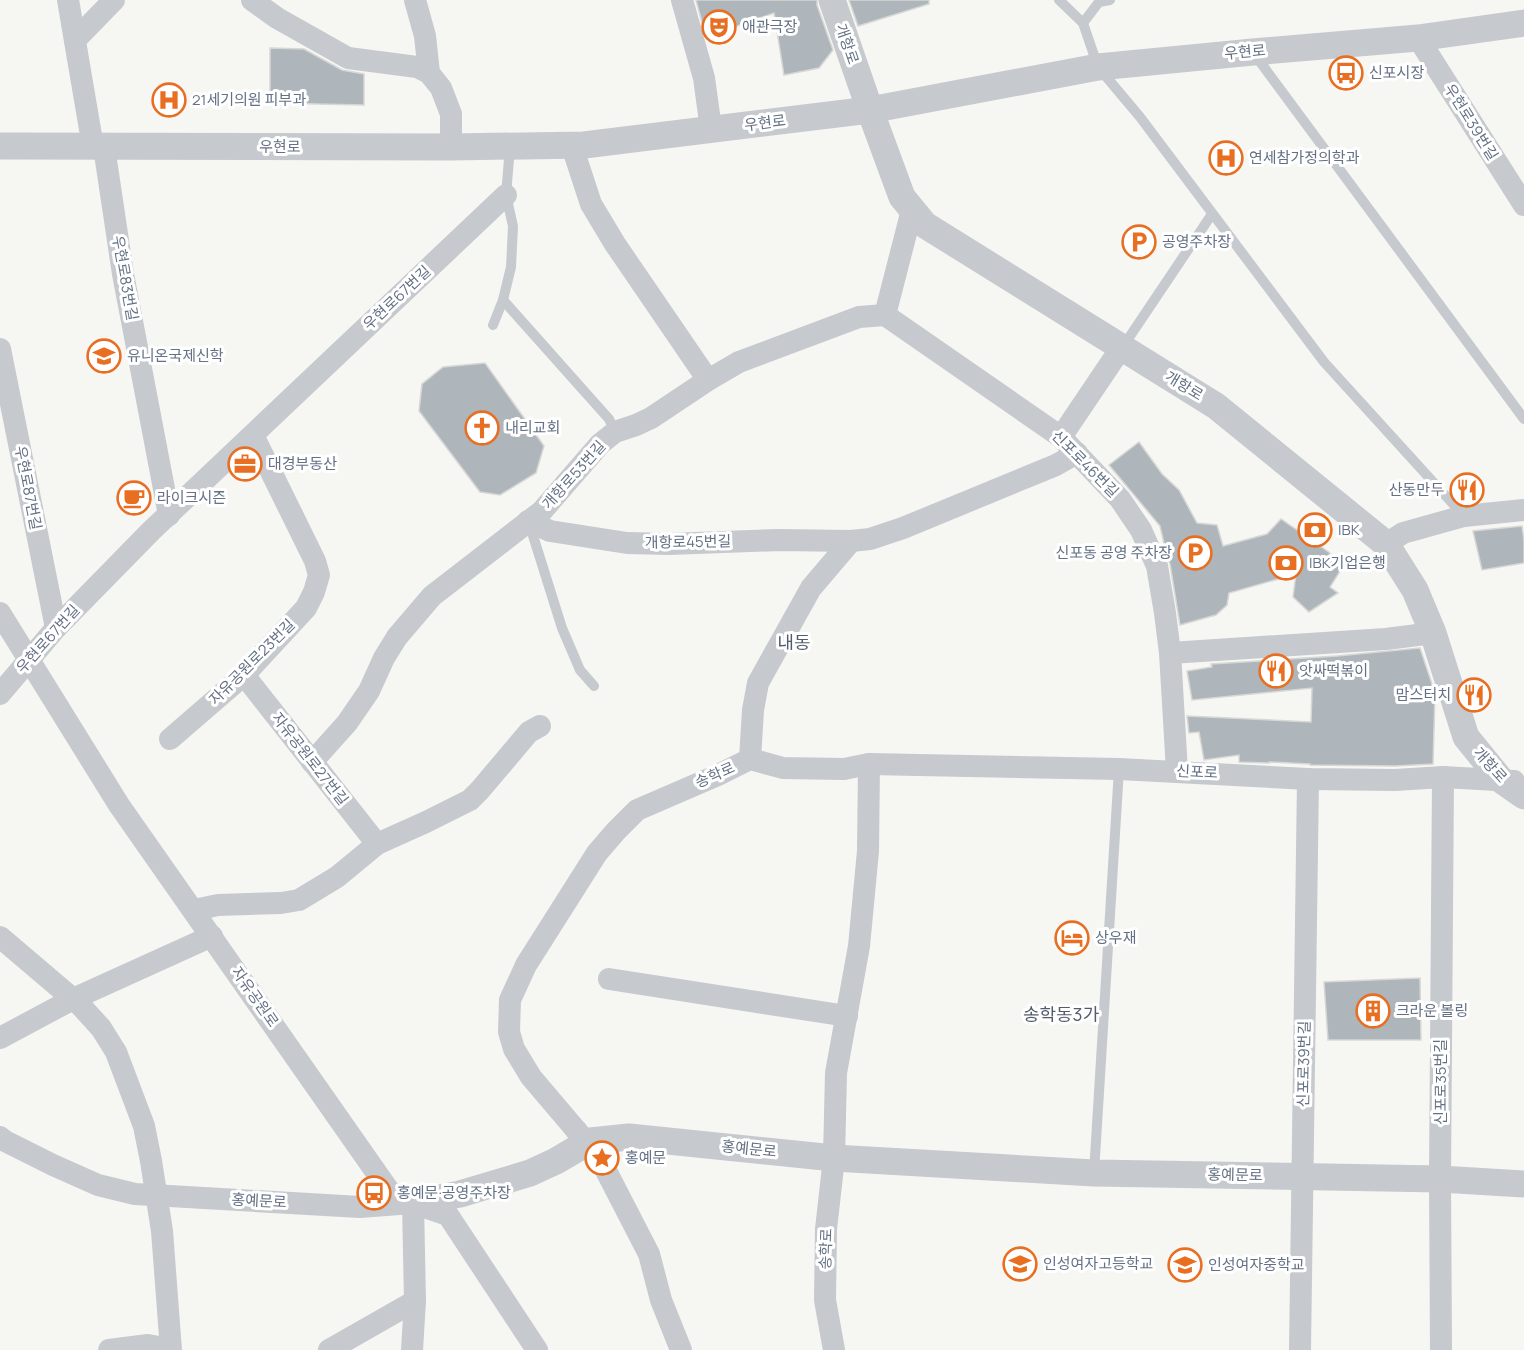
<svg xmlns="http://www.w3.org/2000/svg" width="1524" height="1350" font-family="Manrope,'Noto Sans KR',sans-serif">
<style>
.building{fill:#aeb5bb;stroke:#d7d8d5;stroke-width:1.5}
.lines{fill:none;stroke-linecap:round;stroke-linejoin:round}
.service{stroke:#c6c9cd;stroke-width:10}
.minor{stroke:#c6c9cd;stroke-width:22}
.tertiary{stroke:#c6c9cd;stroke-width:27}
.minor-bridge{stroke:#c6c9cd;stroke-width:22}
.labels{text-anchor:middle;stroke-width:6;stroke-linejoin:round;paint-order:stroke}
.poi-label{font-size:15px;fill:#647185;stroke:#fff;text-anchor:start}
.street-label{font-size:15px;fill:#647185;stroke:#fff}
.quarter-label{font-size:18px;fill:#525c6a;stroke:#fff}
</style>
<rect width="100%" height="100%" fill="#f6f6f3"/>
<g class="building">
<polygon points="696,0 817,0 817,5 833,50 819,68 784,75 774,13 706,37"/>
<polygon points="849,0 929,0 929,4 858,26"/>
<polygon points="270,48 304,49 342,70 364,74 364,105 270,103"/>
<polygon points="485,363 544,446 536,473 500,495 480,492 419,411 422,384 443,367"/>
<polygon points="1139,442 1162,474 1179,490 1197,523 1217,525 1223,546 1267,534 1281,519 1330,553 1328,558 1342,568 1330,587 1338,593 1309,612 1293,597 1296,574 1229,593 1227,605 1216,615 1180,625 1170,564 1166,552 1160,526 1109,465"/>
<polygon points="1522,526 1524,541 1524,563 1482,570 1473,531"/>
<polygon points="1420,648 1435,693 1433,764 1395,766 1310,765 1310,764 1269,762 1269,763 1239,762 1239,755 1204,760 1199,732 1189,733 1187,716 1311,722 1312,688 1192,700 1187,671 1212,667 1211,664 1337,656"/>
<polygon points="1420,978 1421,1040 1328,1040 1324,982"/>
</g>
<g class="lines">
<g class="service">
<polyline points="1059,0 1083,23"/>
<polyline points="1110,0 1099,2 1083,23 1098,67 1140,117 1324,362 1464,516"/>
<polyline points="1255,55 1524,419"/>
<polyline points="503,300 609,419 615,432"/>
<polyline points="493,325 503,300 511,267 513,226 506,195 510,147"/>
<polyline points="1122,348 1212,214"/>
<polyline points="529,523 562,628 580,670 594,686"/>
<polyline points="1094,1173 1119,769"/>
</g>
<g class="minor">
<polyline points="68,0 93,147"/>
<polyline points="252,0 277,18 348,58 417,67 429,73 441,88 451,114 451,147"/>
<polyline points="415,0 425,36 429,73"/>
<polyline points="682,0 704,78 711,129"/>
<polyline points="1418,38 1524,205"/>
<polyline points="75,40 114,0"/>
<polyline points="572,146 591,204 615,244 708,380"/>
<polyline points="104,147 123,274 169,515"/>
<polyline points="885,315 1061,437 1120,499 1141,530 1157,566 1165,613 1170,653 1177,771"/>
<polyline points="885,315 912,210"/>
<polyline points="0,349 56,628"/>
<polyline points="1061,437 1121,348"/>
<polyline points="528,521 550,531 627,543 669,544 779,540 851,541 870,539 903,528 1056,465 1077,453"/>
<polyline points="1386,544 1403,533 1464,516 1524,510"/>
<polyline points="0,613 119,805 390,1192 413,1203 448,1215 537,1350"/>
<polyline points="1170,653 1386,639 1433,633"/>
<polyline points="244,675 377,844"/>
<polyline points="0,694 56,628 151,531 506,195"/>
<polyline points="170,739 244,675 306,608 314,592 319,575 315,561 253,435"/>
<polyline points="750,759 753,710 758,683 811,588 851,541"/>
<polyline points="312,762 347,723 369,691 384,658 397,637 432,596 542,511 600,444 615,432 636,425 651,418 708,380 739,362 859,317 885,315"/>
<polyline points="194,910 218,905 281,903 299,900 337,877 377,844 426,822 470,800 480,790 529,732 540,726"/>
<polyline points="0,937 80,1005 101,1028 116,1052 144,1126 151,1161 162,1231 171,1350"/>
<polyline points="609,979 847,1016"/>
<polyline points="0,1038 73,999 212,936"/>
<polyline points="576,1130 531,1077 514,1049 509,1032 510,1000 526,965 597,853 616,831 637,810 718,775 750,759 783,768 844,769 869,764 1119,769 1308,779 1395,780 1443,777 1514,781"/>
<polyline points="0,1137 5,1141 53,1165 98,1185 135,1194 360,1207 412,1203"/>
<polyline points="601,1161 649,1254 661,1300 681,1350"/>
<polyline points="109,1350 148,1345 170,1349"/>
<polyline points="329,1350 415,1301"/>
<polyline points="412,1350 415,1301 413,1203"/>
<polyline points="834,1350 825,1300 826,1229 834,1158 836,1073 859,946 868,851 869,764"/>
<polyline points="1300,1350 1308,779"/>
<polyline points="1441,1350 1440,1179 1443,777"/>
</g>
<g class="tertiary">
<polyline points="832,0 870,110 902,197 925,225 1216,406 1386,544 1415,590 1433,633 1466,737 1501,780 1524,796"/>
<polyline points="0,146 451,147 584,145 870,110 1098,67 1253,52 1418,38 1524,23"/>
<polyline points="413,1203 460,1194 530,1173 556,1161 590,1141 629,1137 834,1158 1094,1173 1440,1179 1524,1184"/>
</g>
<polyline class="minor-bridge" points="576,1130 601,1161"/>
</g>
<defs>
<symbol id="theatre-ring" viewBox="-11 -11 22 22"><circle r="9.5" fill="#fff" stroke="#e86e21" stroke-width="1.5"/><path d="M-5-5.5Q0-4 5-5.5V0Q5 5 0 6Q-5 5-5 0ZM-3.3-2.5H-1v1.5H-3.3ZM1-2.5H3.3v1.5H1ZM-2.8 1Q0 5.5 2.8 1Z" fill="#e86e21"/></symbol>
<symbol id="bus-ring" viewBox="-11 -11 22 22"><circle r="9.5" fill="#fff" stroke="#e86e21" stroke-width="1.5"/><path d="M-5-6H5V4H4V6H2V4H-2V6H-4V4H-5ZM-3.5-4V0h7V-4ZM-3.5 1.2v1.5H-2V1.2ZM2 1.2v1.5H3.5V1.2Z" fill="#e86e21"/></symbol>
<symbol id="hospital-ring" viewBox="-11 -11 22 22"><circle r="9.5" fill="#fff" stroke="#e86e21" stroke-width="1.5"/><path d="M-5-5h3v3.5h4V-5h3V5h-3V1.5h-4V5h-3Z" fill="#e86e21"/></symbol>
<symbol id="parking-ring" viewBox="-11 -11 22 22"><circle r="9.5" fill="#fff" stroke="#e86e21" stroke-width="1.5"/><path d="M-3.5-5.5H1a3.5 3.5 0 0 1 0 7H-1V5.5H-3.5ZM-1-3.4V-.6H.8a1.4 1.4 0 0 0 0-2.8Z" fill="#e86e21"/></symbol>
<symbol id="university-ring" viewBox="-11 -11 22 22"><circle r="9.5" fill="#fff" stroke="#e86e21" stroke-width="1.5"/><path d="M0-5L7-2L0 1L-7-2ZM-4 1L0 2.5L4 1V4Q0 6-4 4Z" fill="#e86e21"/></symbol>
<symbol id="church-ring" viewBox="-11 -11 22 22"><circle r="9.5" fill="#fff" stroke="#e86e21" stroke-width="1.5"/><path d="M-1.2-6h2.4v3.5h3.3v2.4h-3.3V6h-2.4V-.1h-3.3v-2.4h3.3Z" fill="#e86e21"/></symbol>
<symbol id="office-ring" viewBox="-11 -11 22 22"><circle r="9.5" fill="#fff" stroke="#e86e21" stroke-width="1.5"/><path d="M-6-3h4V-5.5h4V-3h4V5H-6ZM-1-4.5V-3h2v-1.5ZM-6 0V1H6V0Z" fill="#e86e21"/></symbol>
<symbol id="restaurant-ring" viewBox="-11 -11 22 22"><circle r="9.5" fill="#fff" stroke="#e86e21" stroke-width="1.5"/><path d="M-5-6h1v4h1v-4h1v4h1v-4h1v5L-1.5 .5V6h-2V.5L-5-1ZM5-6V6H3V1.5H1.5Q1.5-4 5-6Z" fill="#e86e21"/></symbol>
<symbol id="cafe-ring" viewBox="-11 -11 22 22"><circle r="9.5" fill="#fff" stroke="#e86e21" stroke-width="1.5"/><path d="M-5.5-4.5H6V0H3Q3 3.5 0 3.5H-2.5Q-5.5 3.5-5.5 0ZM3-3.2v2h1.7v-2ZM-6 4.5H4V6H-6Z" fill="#e86e21"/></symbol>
<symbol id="bank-ring" viewBox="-11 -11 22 22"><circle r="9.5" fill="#fff" stroke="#e86e21" stroke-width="1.5"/><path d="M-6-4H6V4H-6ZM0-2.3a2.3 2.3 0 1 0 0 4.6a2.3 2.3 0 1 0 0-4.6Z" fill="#e86e21"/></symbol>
<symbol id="hotel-ring" viewBox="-11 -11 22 22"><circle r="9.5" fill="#fff" stroke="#e86e21" stroke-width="1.5"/><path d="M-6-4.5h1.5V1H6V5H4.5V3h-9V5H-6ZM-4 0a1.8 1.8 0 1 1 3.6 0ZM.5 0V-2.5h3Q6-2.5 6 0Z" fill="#e86e21"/></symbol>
<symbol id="building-ring" viewBox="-11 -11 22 22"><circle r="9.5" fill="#fff" stroke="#e86e21" stroke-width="1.5"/><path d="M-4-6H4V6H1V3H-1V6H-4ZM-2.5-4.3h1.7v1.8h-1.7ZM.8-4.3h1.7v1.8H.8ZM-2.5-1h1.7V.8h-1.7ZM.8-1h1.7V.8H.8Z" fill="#e86e21"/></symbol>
<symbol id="sight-ring" viewBox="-11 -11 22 22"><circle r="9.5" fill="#fff" stroke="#e86e21" stroke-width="1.5"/><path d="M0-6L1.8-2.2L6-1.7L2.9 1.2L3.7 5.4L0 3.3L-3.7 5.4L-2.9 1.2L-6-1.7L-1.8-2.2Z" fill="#e86e21"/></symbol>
<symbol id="school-ring" viewBox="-11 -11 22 22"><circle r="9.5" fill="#fff" stroke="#e86e21" stroke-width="1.5"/><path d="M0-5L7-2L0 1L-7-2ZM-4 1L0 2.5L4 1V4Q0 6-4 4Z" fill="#e86e21"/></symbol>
</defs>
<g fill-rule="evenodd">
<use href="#theatre-ring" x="700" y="8" width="38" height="38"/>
<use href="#bus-ring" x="1327" y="54" width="38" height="38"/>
<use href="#hospital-ring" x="150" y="81" width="38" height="38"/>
<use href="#hospital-ring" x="1207" y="139" width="38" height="38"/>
<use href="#parking-ring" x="1120" y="223" width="38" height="38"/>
<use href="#university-ring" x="85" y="337" width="38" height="38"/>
<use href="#church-ring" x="463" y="409" width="38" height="38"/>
<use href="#office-ring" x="226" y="445" width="38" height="38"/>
<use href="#restaurant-ring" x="1448" y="471" width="38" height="38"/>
<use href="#cafe-ring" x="115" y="479" width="38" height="38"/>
<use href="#bank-ring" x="1296" y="511" width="38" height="38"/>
<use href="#parking-ring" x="1176" y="534" width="38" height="38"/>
<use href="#bank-ring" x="1267" y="544" width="38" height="38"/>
<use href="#restaurant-ring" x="1257" y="652" width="38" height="38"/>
<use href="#restaurant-ring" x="1455" y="676" width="38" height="38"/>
<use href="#hotel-ring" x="1053" y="919" width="38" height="38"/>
<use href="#building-ring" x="1354" y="992" width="38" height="38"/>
<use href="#sight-ring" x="583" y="1139" width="38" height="38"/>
<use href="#bus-ring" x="355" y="1174" width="38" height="38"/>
<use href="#school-ring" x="1001" y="1245" width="38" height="38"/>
<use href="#school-ring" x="1166" y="1246" width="38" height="38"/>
</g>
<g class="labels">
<g class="poi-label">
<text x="742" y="32">애관극장</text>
<text x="1369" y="78">신포시장</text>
<text x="192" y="105">21세기의원 피부과</text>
<text x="1249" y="163">연세참가정의학과</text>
<text x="1162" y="247">공영주차장</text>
<text x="127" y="361">유니온국제신학</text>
<text x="505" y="433">내리교회</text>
<text x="268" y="469">대경부동산</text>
<text x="1444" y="495" text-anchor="end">산동만두</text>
<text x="157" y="503">라이크시즌</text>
<text x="1338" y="535">IBK</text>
<text x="1172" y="558" text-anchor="end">신포동 공영 주차장</text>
<text x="1309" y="568">IBK기업은행</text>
<text x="1299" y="676">앗싸떡볶이</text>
<text x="1451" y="700" text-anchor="end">맘스터치</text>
<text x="1095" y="943">상우재</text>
<text x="1396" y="1016">크라운 볼링</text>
<text x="625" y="1163">홍예문</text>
<text x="397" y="1198">홍예문·공영주차장</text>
<text x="1043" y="1269">인성여자고등학교</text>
<text x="1208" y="1270">인성여자중학교</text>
</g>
<g class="street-label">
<text transform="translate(847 44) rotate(71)" y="5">개항로</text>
<text transform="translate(1245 52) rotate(-5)" y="5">우현로</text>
<text transform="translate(1471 122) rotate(58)" y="5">우현로39번길</text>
<text transform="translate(765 123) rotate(-7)" y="5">우현로</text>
<text x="280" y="152">우현로</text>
<text transform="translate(125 278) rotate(80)" y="5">우현로83번길</text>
<text transform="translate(397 298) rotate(-43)" y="5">우현로67번길</text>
<text transform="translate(1184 386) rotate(31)" y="5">개항로</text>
<text transform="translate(1085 464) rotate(45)" y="5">신포로46번길</text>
<text transform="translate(574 475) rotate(-48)" y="5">개항로53번길</text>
<text transform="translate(28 488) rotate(79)" y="5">우현로87번길</text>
<text transform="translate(688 542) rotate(-1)" y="5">개항로45번길</text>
<text transform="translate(48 639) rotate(-48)" y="5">우현로67번길</text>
<text transform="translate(252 662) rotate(-45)" y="5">자유공원로23번길</text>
<text transform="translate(310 759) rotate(52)" y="5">자유공원로27번길</text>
<text transform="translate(1490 765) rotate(48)" y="5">개항로</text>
<text transform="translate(1197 772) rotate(3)" y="5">신포로</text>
<text transform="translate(715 775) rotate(-24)" y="5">송학로</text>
<text transform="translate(255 997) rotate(55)" y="5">자유공원로</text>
<text transform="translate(1304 1064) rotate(-89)" y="5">신포로39번길</text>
<text transform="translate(1441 1082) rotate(-90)" y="5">신포로35번길</text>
<text transform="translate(749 1149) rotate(6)" y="5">홍예문로</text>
<text transform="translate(1235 1175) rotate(1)" y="5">홍예문로</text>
<text transform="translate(259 1201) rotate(3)" y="5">홍예문로</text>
<text transform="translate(826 1249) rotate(-88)" y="5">송학로</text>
</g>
<g class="quarter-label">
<text x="794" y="649">내동</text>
<text x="1061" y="1021">송학동3가</text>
</g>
</g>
</svg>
